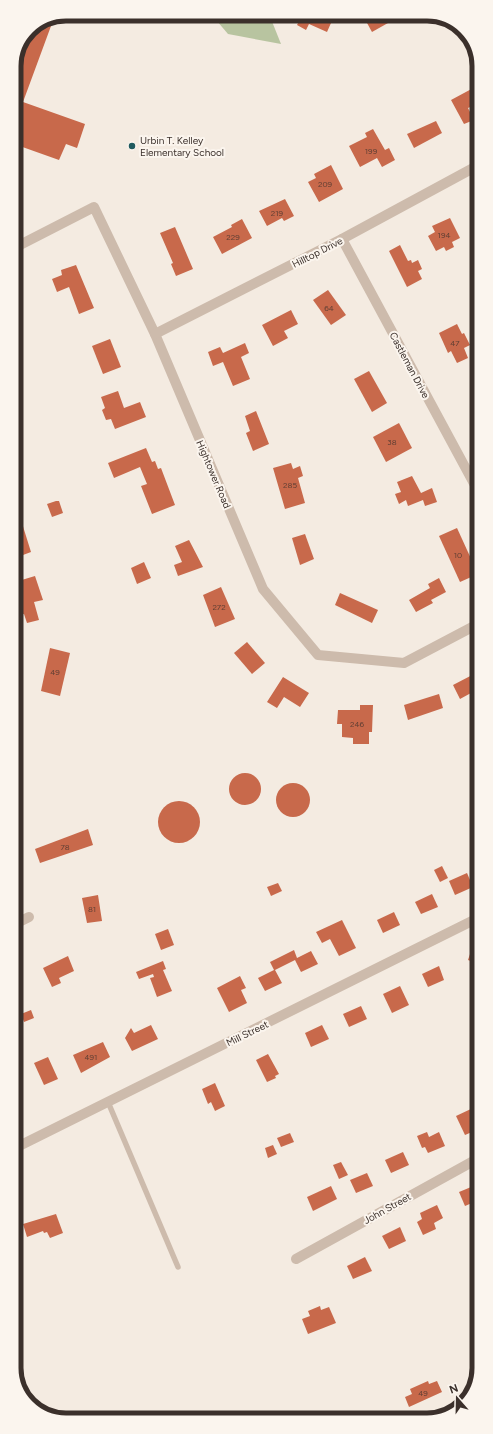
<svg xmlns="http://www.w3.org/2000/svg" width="493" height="1434" font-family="Figtree,sans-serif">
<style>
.green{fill:#b8c4a0}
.building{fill:#c8694b}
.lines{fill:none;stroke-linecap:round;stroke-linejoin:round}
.service{stroke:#cdbbac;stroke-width:5.5}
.minor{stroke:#cdbbac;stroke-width:10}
.poi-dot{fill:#1f5a5e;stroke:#fbf5ee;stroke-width:1.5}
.labels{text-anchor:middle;stroke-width:4;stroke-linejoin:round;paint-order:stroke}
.number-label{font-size:8px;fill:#5e3e33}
.poi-label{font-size:10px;fill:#3b302b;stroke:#fbf5ee;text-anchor:start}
.street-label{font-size:10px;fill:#3b302b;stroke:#fbf5ee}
.rim{fill:none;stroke:#3b302b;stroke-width:5}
</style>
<rect width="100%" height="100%" fill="#f4ebe1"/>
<polygon class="green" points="211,14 269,14 281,44 228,34"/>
<g class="building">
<polygon points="288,14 335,14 327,32 309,24 306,30 297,25 300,19"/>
<polygon points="362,14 404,14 372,32"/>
<polygon points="43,23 51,26 23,102 85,124 77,148 66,144 59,160 14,144 14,63 29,29"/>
<polygon points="477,86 477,104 468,108 474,120 464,124 451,100"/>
<polygon points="436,121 442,133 414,148 407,134"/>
<polygon points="373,129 385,150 389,148 395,160 382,167 377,158 360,167 349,146 367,137 365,133"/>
<polygon points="331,165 343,189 319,202 308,182 316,178 314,174"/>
<polygon points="285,199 294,216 284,221 282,218 267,226 259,211"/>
<polygon points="450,218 460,238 452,242 454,247 446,251 444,247 436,251 428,236 435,232 432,226"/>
<polygon points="242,219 252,238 222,254 213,237 232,227 231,225"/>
<polygon points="175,227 193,269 176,276 171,264 173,263 160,233"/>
<polygon points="400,245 408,261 411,260 412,263 418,260 422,269 418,271 422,279 407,287 389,251"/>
<polygon points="76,265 94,308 79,314 69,287 57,292 52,279 62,275 61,270"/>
<polygon points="328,290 346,315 331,325 313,300"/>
<polygon points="291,310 298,324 284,331 288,338 273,346 262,325"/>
<polygon points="457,324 462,334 464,333 470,345 464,348 468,358 457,363 451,351 448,353 439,333"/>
<polygon points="110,339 121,367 103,374 92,346"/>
<polygon points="245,343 249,353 241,357 250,379 233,386 223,362 213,366 208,352 220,347 223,353"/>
<polygon points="369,371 387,403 372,412 354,379"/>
<polygon points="118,391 124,408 140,402 146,417 115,429 111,419 106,420 102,410 105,408 101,397"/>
<polygon points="256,411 269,444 253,451 246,433 250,431 245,416"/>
<polygon points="399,423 412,448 386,462 373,437"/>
<polygon points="146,448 152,462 155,461 158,469 161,468 175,505 152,514 141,486 147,484 140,467 114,478 108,463"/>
<polygon points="291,463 293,469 300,466 303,476 298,478 305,503 285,509 273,468"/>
<polygon points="412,476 421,493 432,488 437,502 425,506 423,500 408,506 406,500 399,504 395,494 401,492 397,482"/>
<polygon points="56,501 59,501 63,513 52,517 47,504"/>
<polygon points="17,507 31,552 15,558 15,508"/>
<polygon points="457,528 478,574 460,582 439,536"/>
<polygon points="305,534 314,559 300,565 292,538"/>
<polygon points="189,540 203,567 178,576 174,565 182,562 175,546"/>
<polygon points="144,562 151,578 137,584 131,568"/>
<polygon points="35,576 43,600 34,602 39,620 27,623 24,614 19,615 15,603 15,582"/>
<polygon points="439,578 446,592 431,600 433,603 416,612 409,600 430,588 428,584"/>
<polygon points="221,587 235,619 215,627 203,595"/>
<polygon points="340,593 378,610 372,623 335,605"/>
<polygon points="247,642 265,663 252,674 234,653"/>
<polygon points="50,648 70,653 60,696 41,691"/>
<polygon points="478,672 478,708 471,693 460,699 453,685"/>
<polygon points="283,677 309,693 300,707 284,697 277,708 267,702"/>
<polygon points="439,694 443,708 408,720 404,705"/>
<polygon points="360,705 373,705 372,732 369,732 369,744 353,744 353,738 342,737 342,724 337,724 338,710 360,710"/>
<circle cx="245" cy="789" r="16"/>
<circle cx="293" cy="800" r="17"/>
<circle cx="179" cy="822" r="21"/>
<polygon points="88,829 93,845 40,863 35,849"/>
<polygon points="442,866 448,878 440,882 434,870"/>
<polygon points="467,873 473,887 455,895 449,881"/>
<polygon points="278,883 282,891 271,896 267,887"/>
<polygon points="432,894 438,907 421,914 415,902"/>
<polygon points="98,895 102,921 87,923 82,898"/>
<polygon points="394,912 400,925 383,933 377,920"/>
<polygon points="342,920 356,948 339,956 330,939 322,943 316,932"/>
<polygon points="168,929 174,945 161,950 155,934"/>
<polygon points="294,950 297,958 311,951 318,964 301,972 295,960 275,970 282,983 265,991 258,978 274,970 270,962"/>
<polygon points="471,951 478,953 476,963 468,960"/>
<polygon points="68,956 74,971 59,978 61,983 52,987 43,968"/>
<polygon points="163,961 166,969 163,970 172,991 157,997 150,978 154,977 153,974 139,979 136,972"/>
<polygon points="439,966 444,980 428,987 422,974"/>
<polygon points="240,976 246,988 241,990 247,1003 229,1012 217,988"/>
<polygon points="400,986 409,1005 392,1013 383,994"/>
<polygon points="361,1006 367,1019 349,1027 343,1014"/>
<polygon points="31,1010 34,1018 24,1022 21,1014"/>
<polygon points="151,1025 158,1039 132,1051 125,1038 131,1028 134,1033"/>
<polygon points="322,1025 329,1039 311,1047 305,1033"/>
<polygon points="103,1042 110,1057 81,1073 73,1055"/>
<polygon points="268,1054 279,1074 275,1076 276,1078 267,1082 256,1060"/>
<polygon points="48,1057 58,1079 44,1085 34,1063"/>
<polygon points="215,1083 225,1106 215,1111 211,1102 208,1104 202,1089"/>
<polygon points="473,1108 479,1119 479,1129 465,1135 456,1116"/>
<polygon points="427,1132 429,1137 439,1132 445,1146 428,1153 425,1147 422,1148 417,1136"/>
<polygon points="290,1133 294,1142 281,1147 277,1138"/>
<polygon points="273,1145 277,1154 268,1158 265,1148"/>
<polygon points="403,1152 409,1165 391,1173 385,1160"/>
<polygon points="341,1162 348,1175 339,1179 333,1165"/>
<polygon points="367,1173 373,1186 356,1193 350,1180"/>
<polygon points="476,1185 479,1190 479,1200 465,1206 459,1192"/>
<polygon points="331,1186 337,1199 313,1211 307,1197"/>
<polygon points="437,1205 443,1218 434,1223 436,1229 423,1235 417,1222 422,1219 420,1213"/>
<polygon points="56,1214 63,1233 50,1238 47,1232 44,1233 43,1231 27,1237 23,1224"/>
<polygon points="400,1227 406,1241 389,1249 382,1236"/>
<polygon points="365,1257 372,1271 353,1279 347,1266"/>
<polygon points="320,1306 321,1310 329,1307 336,1323 308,1334 302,1319 310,1316 308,1311"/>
<polygon points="428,1381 429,1384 437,1381 442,1392 409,1407 405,1397 412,1394 410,1389"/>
</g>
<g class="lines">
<polyline class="service" points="108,1102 178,1267"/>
<g class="minor">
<polyline points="342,239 478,491"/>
<polyline points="14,248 94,207 155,334 263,589 318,655 404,663 478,624"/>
<polyline points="155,334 342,239 477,166"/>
<polyline points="15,924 29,917"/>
<polyline points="15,1148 478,918"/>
<polyline points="296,1259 479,1158"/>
</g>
</g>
<circle class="poi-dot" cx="132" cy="146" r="4"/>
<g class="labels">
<g class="number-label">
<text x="371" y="154">199</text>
<text x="325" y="187">209</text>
<text x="277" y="216">219</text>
<text x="444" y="238">194</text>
<text x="233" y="240">229</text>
<text x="329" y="311">64</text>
<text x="455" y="346">47</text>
<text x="392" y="445">38</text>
<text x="290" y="488">285</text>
<text x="458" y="558">10</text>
<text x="219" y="610">272</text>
<text x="55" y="675">49</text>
<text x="357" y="727">246</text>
<text x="65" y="850">78</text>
<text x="92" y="912">81</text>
<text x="91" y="1060">491</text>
<text x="423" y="1396">49</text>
</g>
<g class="poi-label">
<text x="140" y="144">Urbin T. Kelley<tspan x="140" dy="12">Elementary School</tspan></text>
</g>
<g class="street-label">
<text transform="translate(317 252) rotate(-27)" y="4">Hilltop Drive</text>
<text transform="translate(410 365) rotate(62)" y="4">Castleman Drive</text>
<text transform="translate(214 474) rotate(67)" y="4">Hightower Road</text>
<text transform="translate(247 1033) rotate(-26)" y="4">Mill Street</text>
<text transform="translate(387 1208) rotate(-29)" y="4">John Street</text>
</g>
</g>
<path d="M0 0H493V1434H0ZM66 21H427A45 45 0 0 1 472 66V1368A45 45 0 0 1 427 1413H66A45 45 0 0 1 21 1368V66A45 45 0 0 1 66 21Z" fill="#fbf5ee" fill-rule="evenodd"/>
<path class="rim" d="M66 21H427A45 45 0 0 1 472 66V1368A45 45 0 0 1 427 1413H66A45 45 0 0 1 21 1368V66A45 45 0 0 1 66 21Z"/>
<g transform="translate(457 1398) rotate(340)" stroke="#fbf5ee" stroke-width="3" paint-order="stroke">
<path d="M0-3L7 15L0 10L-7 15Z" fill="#3b302b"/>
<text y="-6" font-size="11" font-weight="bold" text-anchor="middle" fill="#3b302b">N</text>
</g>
</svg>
